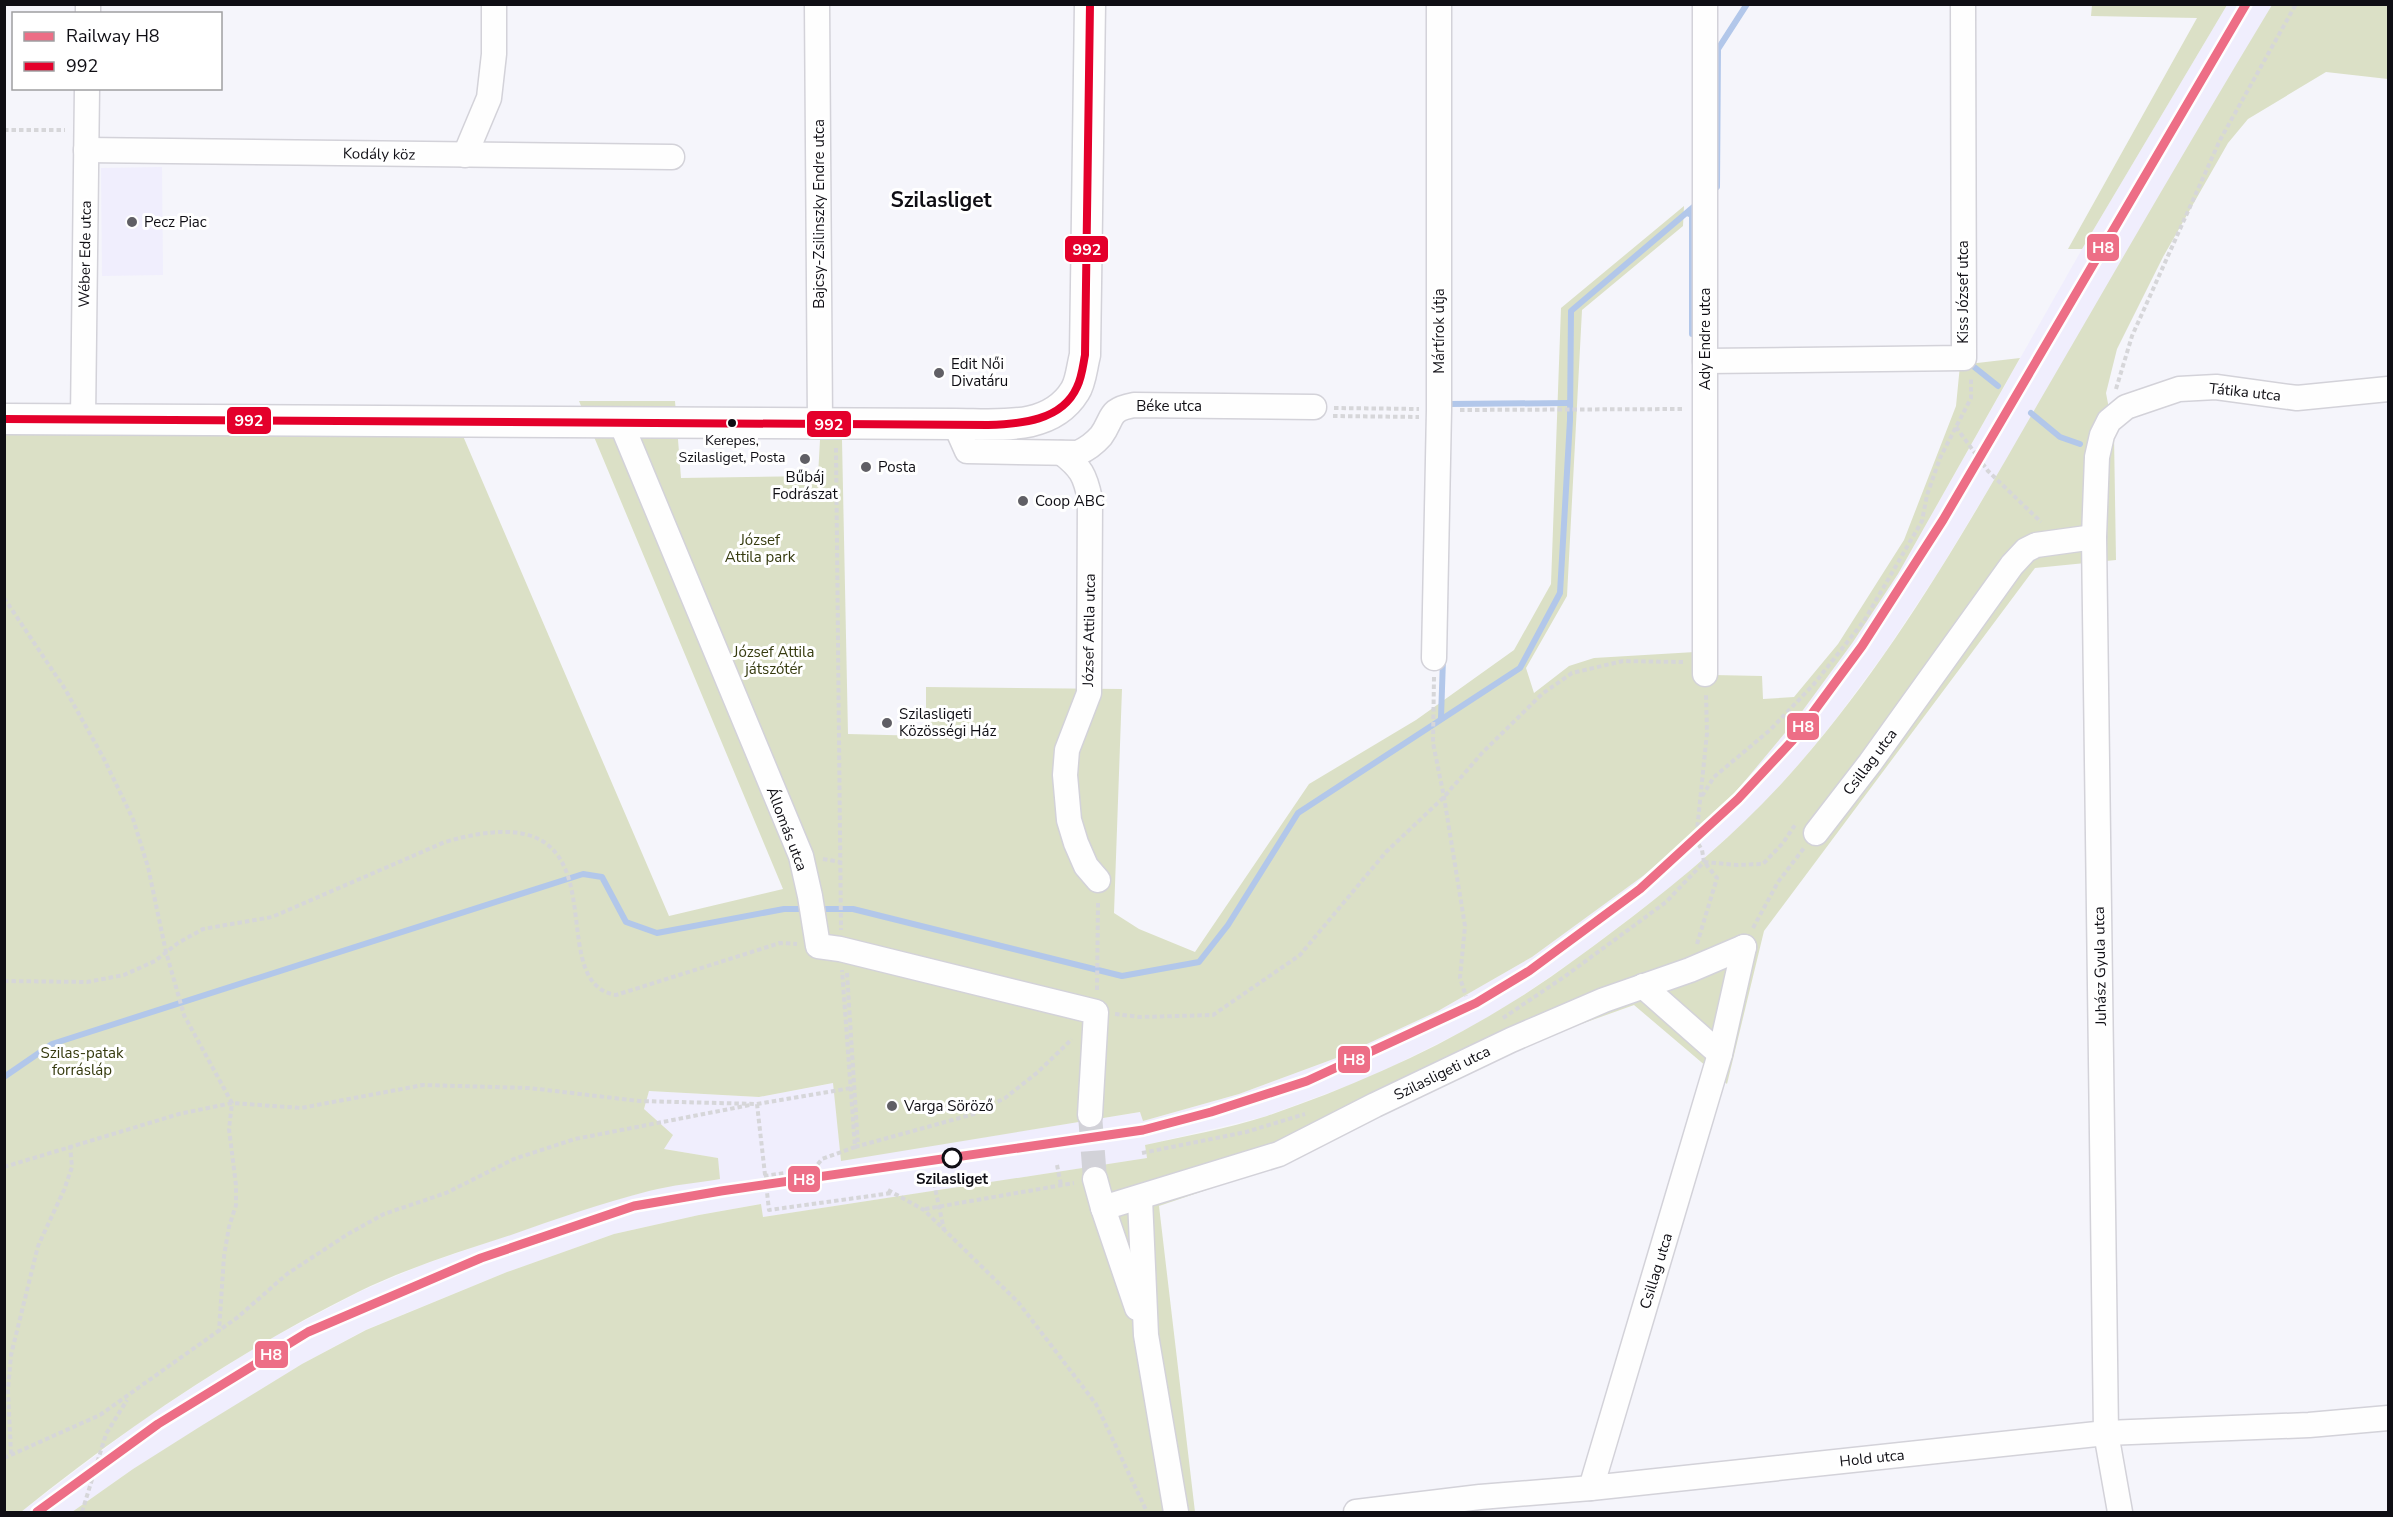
<svg xmlns="http://www.w3.org/2000/svg" width="2393" height="1517" font-family="'Nunito Sans',sans-serif">
<style>
.built{fill:#f0eefd}
.green{fill:#dbe0c6}
.lines{fill:none;stroke-linecap:round;stroke-linejoin:round}
.stream{stroke:#b2c7ea;stroke-width:6}
.minor-tunnel{stroke:#d2d2d8;stroke-width:24;stroke-dasharray:24 12;stroke-linecap:butt}
.minor-casing{stroke:#d3d2d9;stroke-width:27}
.tertiary-casing{stroke:#d3d2d9;stroke-width:33}
.path{stroke:#d6d6d9;stroke-width:4;stroke-dasharray:4.5 3;stroke-linecap:butt}
.minor{stroke:#fefefe;stroke-width:24}
.tertiary{stroke:#fefefe;stroke-width:30}
.bus-1-casing{stroke:#fff;stroke-width:12}
.bus-1{stroke:#e4002b;stroke-width:8}
.rail-1-casing{stroke:#fff;stroke-width:14}
.rail-1{stroke:#ed6e86;stroke-width:9}
.poi-dot{fill:#605f65;stroke:#fff;stroke-width:2}
.bus-dot{fill:#0f0e14;stroke:#fff;stroke-width:2}
.stop-dot{fill:#fff;stroke:#0f0e14;stroke-width:3}
.labels{text-anchor:middle;stroke-width:6;stroke-linejoin:round;paint-order:stroke}
.bus-label{font-size:14px;fill:#0f0e14;stroke:#fff}
.street-label{font-size:15px;fill:#0f0e14;stroke:#fff}
.poi-label{font-size:15px;fill:#0f0e14;stroke:#fff;text-anchor:start}
.park-label{font-size:15px;fill:#353a0e;stroke:#fff}
.stop-label{font-size:15px;font-weight:bold;fill:#0f0e14;stroke:#fff}
.district-label{font-size:21px;font-weight:bold;fill:#0f0e14;stroke:#fff}
.line-badge{stroke:#fff;stroke-width:2}
.badge-label{font-size:16px;text-anchor:middle;font-weight:bold;fill:#fff}
</style>
<rect width="100%" height="100%" fill="#f5f5fb"/>
<g class="built">
<polygon points="2227,5 2272,5 2008,457 1939,571 1886,651 1836,719 1799,764 1755,813 1671,887 1580,956 1513,1002 1469,1028 1395,1065 1355,1083 1263,1117 1145,1145 1148,1158 763,1217 760,1204 699,1215 614,1234 507,1272 365,1330 302,1364 133,1469 72,1512 21,1512 140,1422 193,1387 266,1341 359,1292 422,1265 603,1203 652,1190 717,1158 664,1149 644,1109 649,1091 759,1097 834,1083 841,1160 1141,1112 1143,1121 1239,1094 1339,1057 1438,1011 1532,957 1643,876 1729,800 1795,721 1853,642 1898,574 2082,249"/>
<polygon points="162,167 163,275 102,276 101,168"/>
</g>
<g class="green">
<polygon points="2092,5 2227,5 2082,249 2068,249 2197,18 2091,16"/>
<path d="M 2272,5 L 2388,5 L 2388,79 L 2326,72 L 2248,119 L 2228,143 L 2163,257 L 2117,349 L 2106,393 L 2114,435 L 2116,560 L 2035,568 L 1764,931 L 1727,1084 L 1634,1005 L 1509,1050 L 1324,1145 L 1257,1173 L 1159,1206 L 1195,1512 L 72,1512 L 133,1469 L 201,1426 L 302,1364 L 366,1330 L 507,1272 L 614,1234 L 699,1215 L 761,1204 L 763,1217 L 1147,1158 L 1145,1145 C 1185,1136 1227,1129 1267,1116 C 1351,1087 1434,1051 1509,1004 C 1552,978 1592,947 1632,917 C 1692,871 1749,822 1799,764 C 1896,653 1970,522 2043,395 C 2119,264 2194,134 2272,5 Z"/>
<path d="M 1684,206 L 1683,226 L 1582,310 L 1567,596 L 1526,668 L 1534,693 L 1569,666 L 1594,658 L 1712,651 L 1713,675 L 1762,676 L 1763,699 L 1794,697 L 1838,644 L 1904,540 L 1956,406 L 1960,365 L 2020,358 L 1898,574 L 1853,642 L 1795,721 L 1729,800 L 1689,837 L 1643,876 L 1532,957 L 1438,1011 L 1339,1057 L 1239,1094 L 1143,1121 L 1140,1112 L 841,1161 L 833,1083 L 759,1097 L 649,1091 L 644,1109 L 673,1135 L 664,1149 L 718,1158 L 720,1179 C 697,1183 672,1185 649,1191 C 602,1203 556,1219 511,1235 C 459,1252 407,1268 358,1292 C 237,1352 125,1428 21,1512 L 5,1512 L 5,419 L 457,422 L 669,916 L 783,889 L 579,401 L 675,401 L 681,478 L 818,476 L 820,440 L 842,440 L 848,734 L 926,736 L 926,687 L 1122,689 L 1114,913 L 1139,929 L 1195,952 L 1309,784 L 1416,720 L 1514,650 L 1551,584 L 1561,308 Z"/>
</g>
<g class="lines">
<g class="stream">
<polyline points="1711,193 1717,187 1718,49 1747,4"/>
<polyline points="1687,213 1692,215 1692,334"/>
<polyline points="1973,366 1998,386"/>
<polyline points="1446,400 1449,404 1570,403"/>
<polyline points="2031,413 2060,437 2080,444"/>
<polyline points="1441,718 1443,659"/>
<polyline points="817,909 853,909 1122,976 1199,962 1228,925 1298,813 1520,668 1560,593 1570,420 1571,311 1698,203"/>
<polyline points="4,1077 52,1044 583,874 602,877 626,922 657,933 784,909 807,909"/>
</g>
<polyline class="minor-tunnel" points="1090,1115 1095,1179"/>
<defs>
<g id="minor">
<polyline points="817,4 820,423"/>
<polyline points="1705,4 1705,674"/>
<polyline points="88,14 88,4"/>
<polyline points="86,150 672,157"/>
<polyline points="465,155 489,98 494,54 494,4"/>
<polyline points="1705,361 1964,358 1963,4"/>
<polyline points="83,419 87,88"/>
<polyline points="621,423 801,856 810,896 818,946 840,949 1096,1012 1090,1115"/>
<path d="M 955,424 L 967,451 L 1078,453 C 1087,449 1094,444 1101,436 C 1114,418 1107,410 1134,405 L 1314,407"/>
<path d="M 1062,453 C 1081,468 1085,475 1090,499 L 1089,693 L 1067,750 L 1065,775 L 1069,820 L 1076,843 L 1086,866 L 1098,880"/>
<polyline points="1434,658 1439,410 1439,4"/>
<polyline points="1816,833 1870,763 2012,565 2026,550 2036,545 2094,537"/>
<polyline points="1643,986 1720,1054"/>
<polyline points="1095,1179 1103,1208 1279,1154 1375,1105 1511,1040 1604,1000 1690,970 1744,947"/>
<polyline points="1140,1199 1146,1335 1176,1512"/>
<polyline points="1103,1208 1137,1308"/>
<polyline points="1591,1488 1720,1054 1744,947"/>
<polyline points="1356,1512 1480,1497 1591,1488 2106,1433 2309,1425 2388,1418"/>
<polyline points="2120,1512 2106,1433 2094,537 2097,457 2102,435 2109,421 2126,407 2179,389 2216,387 2297,398 2388,389"/>
</g>
<path id="tertiary" d="M 4,419 L 955,424 C 997,424 1050,432 1075,391 C 1081,382 1082,366 1085,355 L 1090,4"/>
</defs>
<use href="#minor" class="minor-casing"/>
<use href="#tertiary" class="tertiary-casing"/>
<g class="path">
<polyline points="4,130 65,130"/>
<polyline points="2116,389 2132,336 2220,140 2296,4"/>
<polyline points="1334,408 1419,409"/>
<polyline points="1460,410 1683,409"/>
<polyline points="1333,416 1419,417"/>
<polyline points="1956,427 1988,471 2041,522"/>
<polyline points="836,448 841,930"/>
<polyline points="4,598 65,689 103,757 133,819 148,867 166,952 184,1015 232,1103 229,1129 236,1185 236,1205 229,1227 224,1256 219,1331"/>
<polyline points="1434,677 1433,743 1444,797 1465,926 1460,978 1466,996"/>
<polyline points="1702,796 1714,777 1770,730 1814,684 1864,621 1922,521 1927,495 1940,458 1971,398 1971,378"/>
<polyline points="823,859 840,862"/>
<polyline points="1704,862 1737,865 1763,864 1783,843 1795,825"/>
<polyline points="1753,928 1778,882 1804,848"/>
<polyline points="1697,944 1717,878 1705,863"/>
<polyline points="847,973 858,1146"/>
<path d="M 4,981 L 87,982 L 124,975 L 155,961 L 178,943 L 203,929 L 272,917 L 445,842 C 637,786 535,982 616,995 L 780,943 L 797,944"/>
<polyline points="1097,990 1098,902"/>
<polyline points="1115,1014 1140,1017 1213,1015 1300,955 1386,852 1444,797 1482,753 1542,694 1572,673 1623,661 1683,662"/>
<polyline points="1503,1018 1564,977 1666,902 1704,862 1702,850 1696,840 1707,733 1706,695"/>
<polyline points="757,1104 851,1088"/>
<polyline points="855,1147 974,1114 1005,1098 1038,1072 1072,1039"/>
<polyline points="1142,1153 1246,1132 1305,1114"/>
<polyline points="1057,1165 1061,1185"/>
<polyline points="4,1167 179,1114 232,1103 301,1108 423,1085 529,1088 639,1101 757,1104 769,1210 892,1193"/>
<polyline points="813,1170 822,1159 855,1147 842,970"/>
<polyline points="764,1176 813,1169"/>
<polyline points="934,1183 944,1230"/>
<polyline points="888,1190 924,1210 1018,1302 1096,1404 1147,1512"/>
<polyline points="925,1209 1074,1183"/>
<polyline points="11,1454 8,1390 11,1355 38,1246 64,1190 72,1167 70,1146"/>
<polyline points="4,1458 100,1415 238,1317 287,1274 348,1234 384,1214 446,1193 514,1159 575,1139 750,1105"/>
<polyline points="82,1512 106,1434 127,1400"/>
</g>
<use href="#minor" class="minor"/>
<use href="#tertiary" class="tertiary"/>
<defs>
<path id="bus-1" d="M 4,419 L 988,425 C 1020,424 1062,421 1077,387 C 1082,377 1083,365 1085,355 L 1090,4"/>
</defs>
<use href="#bus-1" class="bus-1-casing"/>
<use href="#bus-1" class="bus-1"/>
<defs>
<polyline id="rail-1" points="37,1512 158,1424 308,1332 481,1258 634,1206 721,1191 1143,1130 1211,1112 1307,1081 1476,1003 1529,971 1640,889 1738,799 1792,741 1862,646 1943,520 2246,4"/>
</defs>
<use href="#rail-1" class="rail-1-casing"/>
<use href="#rail-1" class="rail-1"/>
</g>
<g class="poi-dot">
<circle cx="132" cy="222" r="6"/>
<circle cx="939" cy="373" r="6"/>
<circle cx="805" cy="459" r="6"/>
<circle cx="866" cy="467" r="6"/>
<circle cx="1023" cy="501" r="6"/>
<circle cx="887" cy="723" r="6"/>
<circle cx="892" cy="1106" r="6"/>
</g>
<circle class="bus-dot" cx="732" cy="423" r="5"/>
<circle class="stop-dot" cx="952" cy="1158" r="9"/>
<g class="labels">
<g class="bus-label">
<text x="732" y="445">Kerepes,<tspan x="732" dy="17">Szilasliget, Posta</tspan></text>
</g>
<g class="street-label">
<text transform="translate(379 154) rotate(1)" y="5">Kodály köz</text>
<text transform="translate(819 214) rotate(-90)" y="5">Bajcsy-Zsilinszky Endre utca</text>
<text transform="translate(85 254) rotate(-89)" y="5">Wéber Ede utca</text>
<text transform="translate(1963 292) rotate(-90)" y="5">Kiss József utca</text>
<text transform="translate(1439 331) rotate(-90)" y="5">Mártírok útja</text>
<text transform="translate(1705 339) rotate(-90)" y="5">Ady Endre utca</text>
<text transform="translate(2245 392) rotate(6)" y="5">Tátika utca</text>
<text x="1169" y="411">Béke utca</text>
<text transform="translate(1089 630) rotate(-89)" y="5">József Attila utca</text>
<text transform="translate(1870 762) rotate(-53)" y="5">Csillag utca</text>
<text transform="translate(787 829) rotate(69)" y="5">Állomás utca</text>
<text transform="translate(2100 966) rotate(-91)" y="5">Juhász Gyula utca</text>
<text transform="translate(1442 1073) rotate(-26)" y="5">Szilasligeti utca</text>
<text transform="translate(1656 1271) rotate(-73)" y="5">Csillag utca</text>
<text transform="translate(1872 1458) rotate(-6)" y="5">Hold utca</text>
</g>
<g class="poi-label">
<text x="144" y="227">Pecz Piac</text>
<text x="951" y="369">Edit Női<tspan x="951" dy="17">Divatáru</tspan></text>
<text x="878" y="472">Posta</text>
<text x="805" y="482" text-anchor="middle">Bűbáj<tspan x="805" dy="17">Fodrászat</tspan></text>
<text x="1035" y="506">Coop ABC</text>
<text x="899" y="719">Szilasligeti<tspan x="899" dy="17">Közösségi Ház</tspan></text>
<text x="904" y="1111">Varga Söröző</text>
</g>
<g class="park-label">
<text x="760" y="545">József<tspan x="760" dy="17">Attila park</tspan></text>
<text x="774" y="657">József Attila<tspan x="774" dy="17">játszótér</tspan></text>
<text x="82" y="1058">Szilas-patak<tspan x="82" dy="17">forrásláp</tspan></text>
</g>
<g class="stop-label">
<text x="952" y="1184">Szilasliget</text>
</g>
<g class="district-label">
<text x="941" y="207">Szilasliget</text>
</g>
</g>
<g class="line-badge">
<rect x="2086" y="233" width="34" height="29" rx="6" fill="#ed6e86"/>
<rect x="1064" y="235" width="45" height="28" rx="6" fill="#e4002b"/>
<rect x="226" y="406" width="46" height="29" rx="6" fill="#e4002b"/>
<rect x="806" y="410" width="46" height="28" rx="6" fill="#e4002b"/>
<rect x="1786" y="712" width="34" height="29" rx="6" fill="#ed6e86"/>
<rect x="1337" y="1045" width="34" height="29" rx="6" fill="#ed6e86"/>
<rect x="787" y="1165" width="34" height="28" rx="6" fill="#ed6e86"/>
<rect x="254" y="1340" width="35" height="29" rx="6" fill="#ed6e86"/>
</g>
<g class="badge-label">
<text x="2103" y="253">H8</text>
<text x="1087" y="255">992</text>
<text x="249" y="426">992</text>
<text x="829" y="430">992</text>
<text x="1803" y="732">H8</text>
<text x="1354" y="1065">H8</text>
<text x="804" y="1185">H8</text>
<text x="271" y="1360">H8</text>
</g>
<rect width="2393" height="1517" fill="none" stroke="#0f0e14" stroke-width="12"/>
<rect x="12" y="12" width="210" height="78" fill="#ffffff" stroke="#9f9fa1" stroke-width="1.5"/>
<rect x="24" y="32" width="30" height="9" fill="#ed6e86" stroke="#9f9fa1" stroke-width="1.5"/>
<text x="66" y="42" font-size="18" fill="#0f0e14">Railway H8</text>
<rect x="24" y="62" width="30" height="9" fill="#e4002b" stroke="#9f9fa1" stroke-width="1.5"/>
<text x="66" y="72" font-size="18" fill="#0f0e14">992</text>
</svg>
